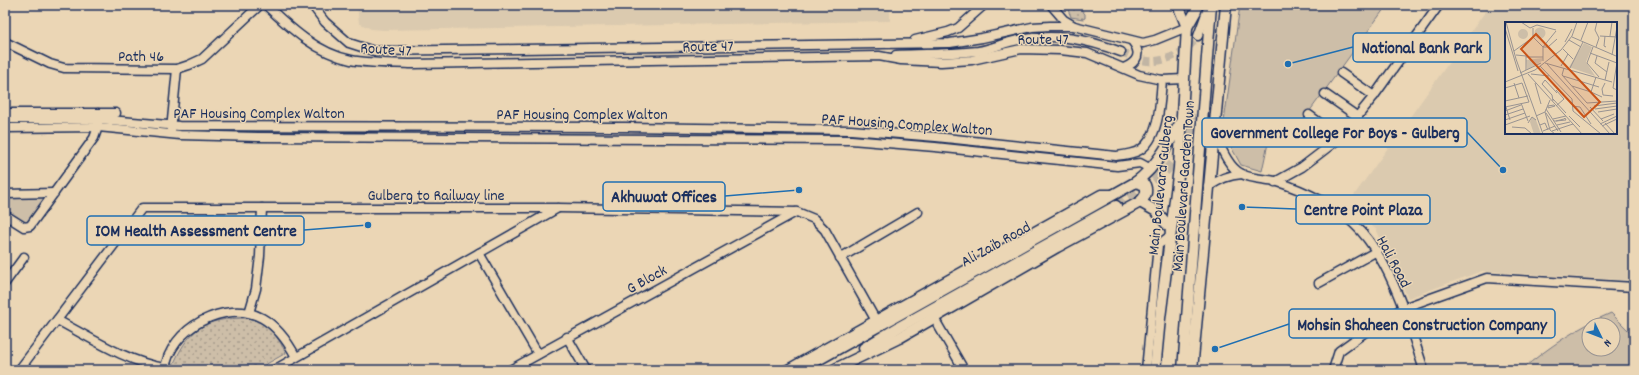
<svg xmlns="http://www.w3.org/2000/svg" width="1639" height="375" font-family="Dekko,sans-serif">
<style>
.built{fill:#dbcaaf;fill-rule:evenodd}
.grass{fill:url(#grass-dots);stroke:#747683}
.park{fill:#cdbea8;stroke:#747683;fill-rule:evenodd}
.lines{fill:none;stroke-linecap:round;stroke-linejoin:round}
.minor-tunnel{stroke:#c1b5a4;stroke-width:8;stroke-dasharray:8 4;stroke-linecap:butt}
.major-tunnel{stroke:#c1b5a4;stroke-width:10;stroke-dasharray:10 5;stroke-linecap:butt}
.minor-casing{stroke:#1b2f5e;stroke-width:11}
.major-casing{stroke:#1b2f5e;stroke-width:13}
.minor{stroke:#ebd6b5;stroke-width:8}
.major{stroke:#ebd6b5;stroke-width:10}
.labels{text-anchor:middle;stroke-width:3;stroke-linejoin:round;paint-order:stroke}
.street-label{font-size:16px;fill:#1b2f5e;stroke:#ebd6b5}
.inset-road{fill:none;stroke:#989392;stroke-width:1}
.view{fill:#c95318;fill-opacity:0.15;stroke:#c95318;stroke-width:2}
.inset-edge{fill:none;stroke:#1b2f5e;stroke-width:2}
.leader{fill:none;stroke:#1f6fb2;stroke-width:1.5}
.callout-dot{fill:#1f6fb2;stroke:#ebd6b5;stroke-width:1.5}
.callout{fill:#ebd6b5;stroke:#1f6fb2;stroke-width:1.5}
.callout-label{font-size:17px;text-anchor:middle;font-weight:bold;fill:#1b2f5e}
</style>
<defs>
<pattern id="grass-dots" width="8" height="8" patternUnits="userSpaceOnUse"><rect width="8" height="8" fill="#cdbea8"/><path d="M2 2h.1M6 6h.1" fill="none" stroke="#a69b8c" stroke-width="1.8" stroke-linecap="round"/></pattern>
</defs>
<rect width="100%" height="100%" fill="#ebd6b5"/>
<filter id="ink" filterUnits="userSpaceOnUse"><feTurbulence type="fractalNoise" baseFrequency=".025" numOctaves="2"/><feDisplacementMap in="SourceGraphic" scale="8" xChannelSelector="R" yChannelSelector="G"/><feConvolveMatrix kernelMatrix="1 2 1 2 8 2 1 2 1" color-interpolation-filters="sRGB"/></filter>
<g filter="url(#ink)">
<g class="built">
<polygon points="357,5 890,5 890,21 384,30 371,29 359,23"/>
<path d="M 1490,5 L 1634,5 L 1634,281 L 1482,271 L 1408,298 L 1376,229 L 1345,208 ZM 1506,23 L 1616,23 L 1616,133 L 1506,133 Z"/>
</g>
<g class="grass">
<polygon points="1066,5 1078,6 1085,14 1085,18 1083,19 1071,17"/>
<path d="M 248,318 C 268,323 277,335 286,353 L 256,370 L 171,370 C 188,329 203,318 248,318 Z"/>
</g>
<g class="park">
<polygon points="1240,5 1387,5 1293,134 1276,131 1270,134 1262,171 1241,165 1230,145 1224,122"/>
<polygon points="49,195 27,225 5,212 5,196"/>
<path d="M 1611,313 L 1634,336 L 1634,370 L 1521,370 C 1549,347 1578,327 1611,313 ZM 1589,325 L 1613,325 L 1613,349 L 1589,349 Z"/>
</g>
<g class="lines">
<path class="minor-tunnel" d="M 1121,52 C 1129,55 1139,60 1148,61 C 1166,63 1188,51 1198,36"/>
<path class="major-tunnel" d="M 1116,206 C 1138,192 1164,177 1179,155 C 1187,143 1191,128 1195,114"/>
<defs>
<g id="minor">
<path d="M 266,5 C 290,28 317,53 351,60 C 371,64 393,63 413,64 L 879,56 L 901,60 L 941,62 L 972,60 L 1021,49 L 1060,50 L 1087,53 L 1139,75 L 1162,80 L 1184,79"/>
<polyline points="312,5 325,22 349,43 374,51 950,43 982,38 1032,27 1050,26 1074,26 1143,43 1155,40 1187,27"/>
<polyline points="1051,5 1064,20 1074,26"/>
<polyline points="1198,36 1208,8"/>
<polyline points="915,40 948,32 958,28 984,5"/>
<polyline points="5,42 50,64 64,68 177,69 189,65 202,59 260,5"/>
<path d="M 896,55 C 923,54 951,54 978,51 C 992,49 1005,42 1019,40 C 1056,33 1087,39 1121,52"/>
<path d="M 1124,68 C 1138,62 1142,53 1132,41"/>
<polyline points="1341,73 1374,96"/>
<polyline points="1325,94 1358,117"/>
<polyline points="5,113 116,113"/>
<polyline points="1309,115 1340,138"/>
<path d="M 5,119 L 98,119 L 179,126 L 625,127 L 851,130 L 936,137 L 1116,156 C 1124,155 1133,154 1140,150 C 1160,137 1160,101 1162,80"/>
<polyline points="5,128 98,127 180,135 258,137 851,140 935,147 1117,166 1140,163 1151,169"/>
<polyline points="171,130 177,69"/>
<path d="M 1214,132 C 1220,145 1228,168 1242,174 C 1251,179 1265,179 1275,181 C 1303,190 1333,204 1354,224 C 1390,257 1409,324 1424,370"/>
<polyline points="1275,182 1302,167 1340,138 1374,96 1439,5"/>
<path d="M 1208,187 C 1220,179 1228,175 1242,174"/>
<polyline points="5,194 54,193"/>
<polyline points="5,215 24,227 30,226 94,138 98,127 98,113"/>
<polyline points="479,253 538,354"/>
<polyline points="840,258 918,212"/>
<polyline points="5,283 24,257"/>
<polyline points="1319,283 1377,251"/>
<polyline points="249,313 256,289 260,256 262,208"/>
<polyline points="934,318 964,370"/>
<path d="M 57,320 C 91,338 127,362 165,368"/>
<polyline points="567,337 586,370"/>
<polyline points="19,370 142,208 559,208 797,212 814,219 825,230 875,319"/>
<path d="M 165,370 C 169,329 226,298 262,318 C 278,327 288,342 296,357"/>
<polyline points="274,370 558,208"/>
<polyline points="510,370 796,212"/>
<polyline points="786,370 1101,194 1113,194"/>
<polyline points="1146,370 1158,245 1170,236"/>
<polyline points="1333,370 1339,351 1371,328 1403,308 1487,278 1634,287"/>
</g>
<g id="major">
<polyline points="1187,27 1196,11 1197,5"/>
<path d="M 1136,182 L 1145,185 C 1148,193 1145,197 1140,202"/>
<polyline points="864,348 899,327 1116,206"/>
<path d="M 800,370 L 1136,182 C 1157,166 1169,143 1182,120"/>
<polyline points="833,370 899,338 1057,247 1140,202 1156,211 1171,229"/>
<polyline points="1155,370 1160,318 1179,168 1187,27 1178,5"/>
<polyline points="1183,370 1211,5"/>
<polyline points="1192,370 1226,5"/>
</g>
</defs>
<use href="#minor" class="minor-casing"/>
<use href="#major" class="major-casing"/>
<use href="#minor" class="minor"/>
<use href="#major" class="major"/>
</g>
</g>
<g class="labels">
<g class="street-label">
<text x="1043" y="44">Route 47</text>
<text transform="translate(708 45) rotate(-1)" y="6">Route 47</text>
<text transform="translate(386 48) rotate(4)" y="6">Route 47</text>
<text x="141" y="61">Path 46</text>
<text x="259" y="118">PAF Housing Complex Walton</text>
<text x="582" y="119">PAF Housing Complex Walton</text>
<text transform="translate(907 123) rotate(4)" y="6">PAF Housing Complex Walton</text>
<text transform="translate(1159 185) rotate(-84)" y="6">Main Boulevard Gulberg</text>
<text transform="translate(1182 186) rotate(-86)" y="6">Main Boulevard Garden Town</text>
<text x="436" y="200">Gulberg to Railway line</text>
<text transform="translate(995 243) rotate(-29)" y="6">Ali Zaib Road</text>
<text transform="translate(1395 261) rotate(62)" y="6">Hali Road</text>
<text transform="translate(646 278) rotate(-29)" y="6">G Block</text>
</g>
</g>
<g transform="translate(1505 22)">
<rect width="112" height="112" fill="#ebd6b5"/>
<path d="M29.5 11a5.5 5.5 0 1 1 11 0a5.5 5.5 0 1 1-11 0ZM13 12a5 5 0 1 1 10 0a5 5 0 1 1-10 0ZM 79,21 L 87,25 L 81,40 L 90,54 L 64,45 ZM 38,36 L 37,39 L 22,48 L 21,38 ZM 27,95 L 31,98 L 36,112 L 29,112 L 25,100 Z" fill="#cdbea8"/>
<path class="inset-road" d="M 1,0 L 11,37 L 38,112M 16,0 L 25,6 L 32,3 L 51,8M 0,6 L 13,49M 28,6 L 28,15 L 38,25 L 43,25 L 52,17M 95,14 L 112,15M 100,14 L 99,24 L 101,25M 105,14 L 107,0M 67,15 L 111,34M 64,18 L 76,25M 76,18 L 83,0M 60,20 L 67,7M 88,25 L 82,41 L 94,55M 91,25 L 94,16 L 90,8 L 92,0M 58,27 L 68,37M 9,29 L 27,16M 85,31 L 112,41M 11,33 L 21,34 L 21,48M 107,33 L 112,5M 92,34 L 90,41 L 102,50M 21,35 L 38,35M 38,39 L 38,25 L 51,9M 112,40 L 108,66 L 112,68M 40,41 L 107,60M 42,42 L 105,112M 35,44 L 67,77 L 68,89 L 96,112M 56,44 L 63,32M 59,46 L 57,53 L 82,81 L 112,79M 65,46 L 78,20M 15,51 L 36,41M 23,52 L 77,112M 26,52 L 44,54M 58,54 L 94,65M 100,58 L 104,40M 0,60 L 30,48 L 56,28 L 67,14 L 72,0M 9,61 L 14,76M 17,61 L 24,80M 30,61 L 36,82M 100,61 L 97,67 L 98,73 L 108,74M 67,64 L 86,70 L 91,55M 0,66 L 17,61M 51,68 L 59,77 L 51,84M 86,70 L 97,75M 48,77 L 61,91M 0,79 L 23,74M 48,79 L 47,73 L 37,62 L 40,58 L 52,71M 16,81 L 23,99M 49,83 L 50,84 L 43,86 L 43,84 ZM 67,84 L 75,85 L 86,102M 89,84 L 112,81M 0,85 L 24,80M 1,85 L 5,98M 85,85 L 98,99M 41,87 L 56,110M 90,87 L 112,84M 0,89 L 16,83M 40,90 L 45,108 L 50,112M 93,90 L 112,87M 41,91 L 53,109M 0,93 L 18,87M 31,94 L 40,90 L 45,78M 64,94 L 75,105M 48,97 L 61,94M 96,97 L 109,92M 0,98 L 20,91M 49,99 L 51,99 L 59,97 L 60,96 L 61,98 L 51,99M 23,101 L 27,95 L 31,98M 100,101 L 110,112M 95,102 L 112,94M 0,103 L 25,94M 35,103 L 40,101 L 43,108M 52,103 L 65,100M 97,104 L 112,97M 7,105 L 20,106 L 27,112M 38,109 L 50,104M 47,109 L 68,102"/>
<path class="view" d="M 31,12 L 95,80 L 79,95 L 16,27 Z"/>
<rect width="112" height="112" class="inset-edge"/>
</g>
<path class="leader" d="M1288 64L1353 47M1503 170L1467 132M799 190L725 196M1242 207L1296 209M368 225L304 230M1215 349L1289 324"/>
<g class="callout-dot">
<circle cx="1288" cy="64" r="4"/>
<circle cx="1503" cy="170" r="4"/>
<circle cx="799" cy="190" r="4"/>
<circle cx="1242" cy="207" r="4"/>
<circle cx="368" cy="225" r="4"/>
<circle cx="1215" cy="349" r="4"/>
</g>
<g class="callout">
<rect x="1353" y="33" width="137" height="29" rx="4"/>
<rect x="1202" y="118" width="265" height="29" rx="4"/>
<rect x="603" y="182" width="122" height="29" rx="4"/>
<rect x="1296" y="195" width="134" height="29" rx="4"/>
<rect x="87" y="216" width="217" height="29" rx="4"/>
<rect x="1289" y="309" width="266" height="29" rx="4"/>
</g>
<g class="callout-label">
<text x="1422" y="53">National Bank Park</text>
<text x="1335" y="138">Government College For Boys - Gulberg</text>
<text x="664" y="202">Akhuwat Offices</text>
<text x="1363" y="215">Centre Point Plaza</text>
<text x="196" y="236">IOM Health Assessment Centre</text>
<text x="1422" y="330">Mohsin Shaheen Construction Company</text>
</g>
<rect width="1639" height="375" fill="none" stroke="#ebd6b5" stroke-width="20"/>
<rect x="10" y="10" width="1619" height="355" fill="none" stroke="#1b2f5e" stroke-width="1.5" filter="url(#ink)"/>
<g transform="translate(1601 337) rotate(133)"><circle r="19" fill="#ebd6b5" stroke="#989392"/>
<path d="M0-3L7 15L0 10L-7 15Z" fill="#1f6fb2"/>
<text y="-6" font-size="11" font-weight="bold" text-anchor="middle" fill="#1b2f5e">N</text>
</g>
</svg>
